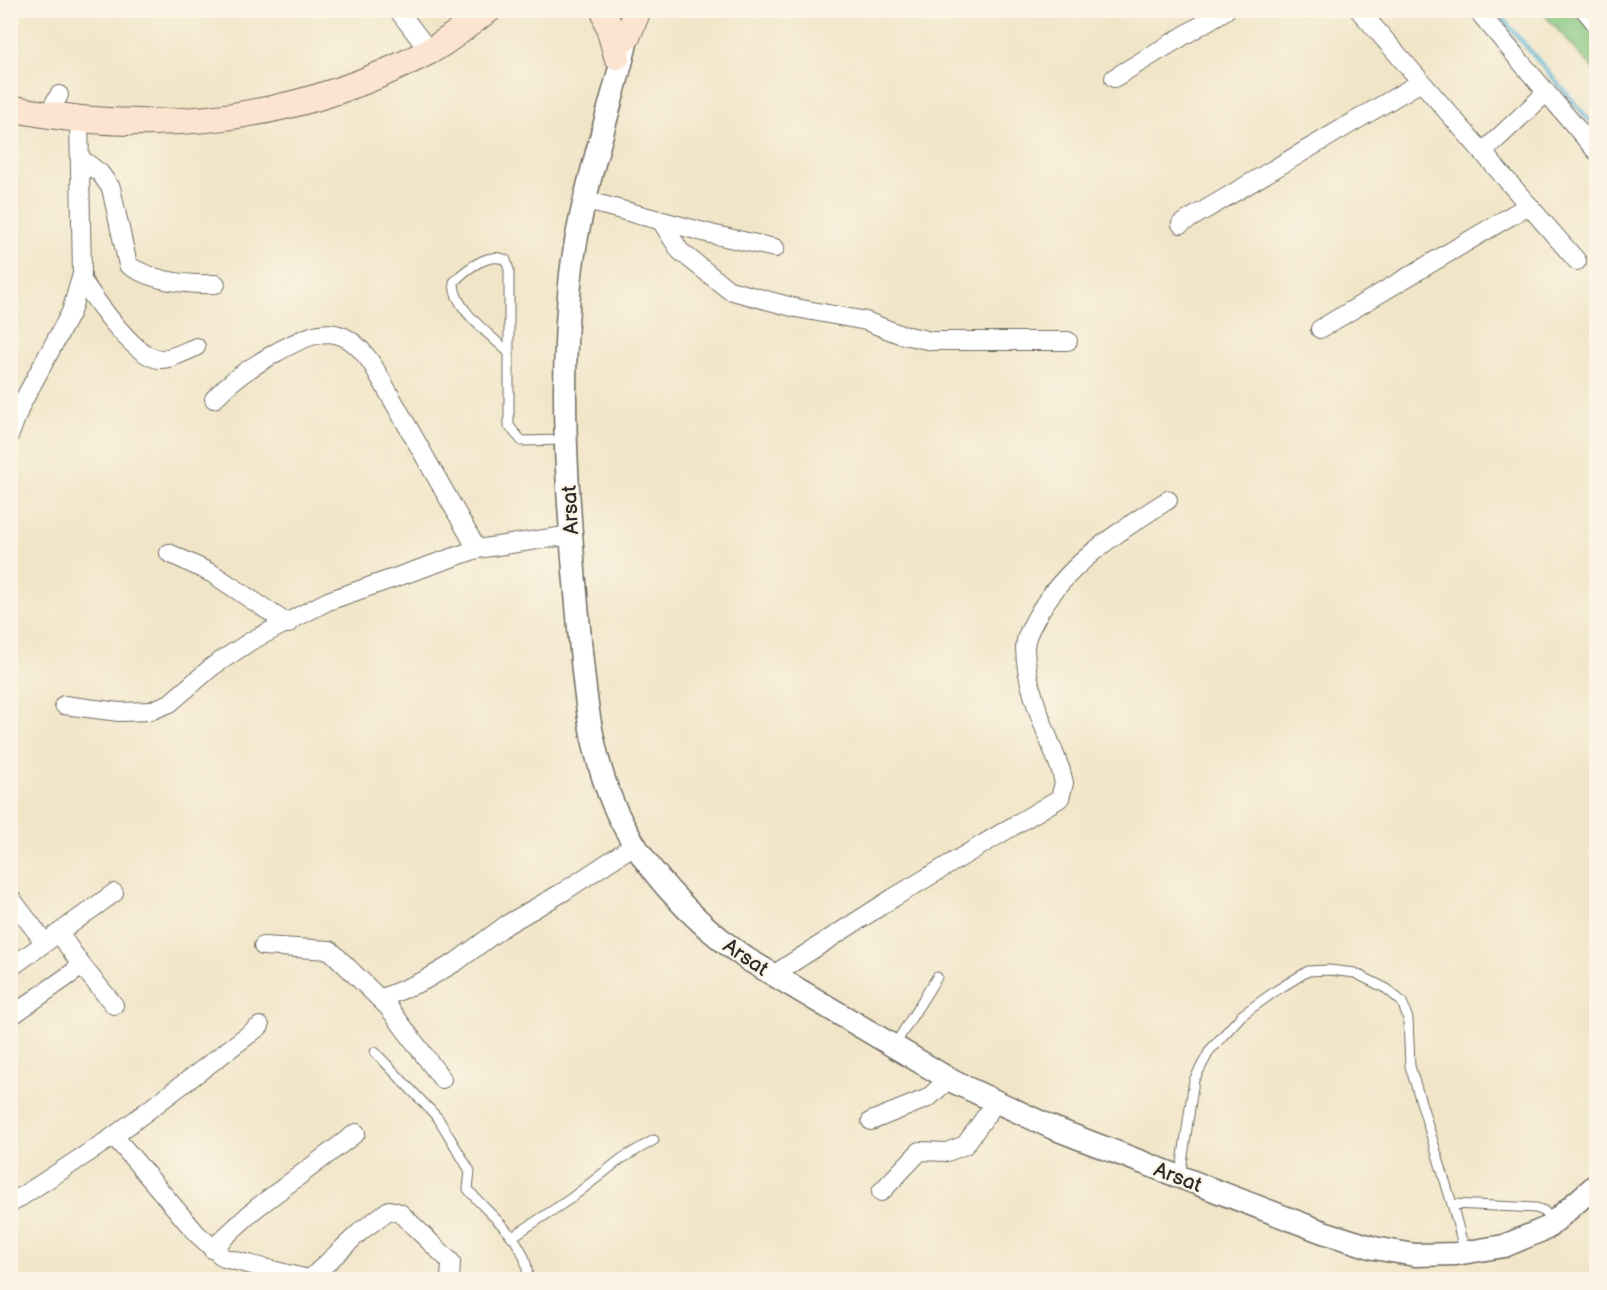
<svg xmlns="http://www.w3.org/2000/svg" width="1607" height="1290" font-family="'Balsamiq Sans',sans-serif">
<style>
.green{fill:#83c57e;stroke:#577854;stroke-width:1.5}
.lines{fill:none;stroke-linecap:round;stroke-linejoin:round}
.stream{stroke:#55b2d3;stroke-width:4.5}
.service-casing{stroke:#706c62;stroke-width:11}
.minor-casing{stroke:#706c62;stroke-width:20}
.tertiary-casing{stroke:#706c62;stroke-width:25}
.secondary-casing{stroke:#706c62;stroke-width:28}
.service{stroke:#fff;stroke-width:9}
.minor{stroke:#fff;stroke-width:18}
.tertiary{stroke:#fff;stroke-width:22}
.secondary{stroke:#fde4d1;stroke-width:26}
.labels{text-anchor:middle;stroke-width:4.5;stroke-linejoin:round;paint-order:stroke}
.street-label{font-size:21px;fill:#2b2b2b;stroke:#fcf5e5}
</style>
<rect width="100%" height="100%" fill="#fcf5e5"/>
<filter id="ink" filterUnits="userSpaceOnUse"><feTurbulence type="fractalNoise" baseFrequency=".0167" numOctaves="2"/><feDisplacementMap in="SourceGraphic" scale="12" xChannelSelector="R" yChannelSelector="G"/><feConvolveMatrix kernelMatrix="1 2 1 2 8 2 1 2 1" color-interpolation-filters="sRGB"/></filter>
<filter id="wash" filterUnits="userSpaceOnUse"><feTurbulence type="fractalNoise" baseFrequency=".008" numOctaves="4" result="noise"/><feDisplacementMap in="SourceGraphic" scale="24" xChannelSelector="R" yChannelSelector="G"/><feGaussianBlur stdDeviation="1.35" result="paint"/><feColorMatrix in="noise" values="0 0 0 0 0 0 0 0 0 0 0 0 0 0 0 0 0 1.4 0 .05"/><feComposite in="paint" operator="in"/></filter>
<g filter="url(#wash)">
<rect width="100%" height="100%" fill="#f1e5c8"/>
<polygon class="green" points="1541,11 1596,11 1596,72"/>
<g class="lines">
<polyline class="stream" points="1495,10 1596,128"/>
</g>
</g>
<g filter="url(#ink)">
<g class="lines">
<defs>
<g id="service">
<polyline points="1579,10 1596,31"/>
<path d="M 509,353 C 491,335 453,309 454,282 C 465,270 489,251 506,260 L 509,270 L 509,426 L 522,441 L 564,440"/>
<polyline points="894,1046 937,977"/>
<path d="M 375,1052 L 438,1118 L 470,1171 L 468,1189 C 488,1216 532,1242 527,1280"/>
<polyline points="1180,1177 1194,1080 1210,1050 1242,1015 1277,990 1308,971 1329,970 1355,973 1387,989 1402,1002 1408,1019 1410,1066 1452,1204 1536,1208 1544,1211 1554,1222"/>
<polyline points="1452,1204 1465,1252"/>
<polyline points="512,1237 570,1199 621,1159 654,1140"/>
</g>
<g id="minor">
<polyline points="398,10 429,51"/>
<polyline points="1359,10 1577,261"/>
<polyline points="1477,10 1596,151"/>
<polyline points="1114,78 1226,10"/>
<polyline points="47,116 59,95"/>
<polyline points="1483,152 1546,93"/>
<path d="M 80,158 L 100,173 L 111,188 L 128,265 C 154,282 186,285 216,284"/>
<polyline points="584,200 711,234 775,248"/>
<polyline points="661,221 680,251 729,290 796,308 866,321 899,334 932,341 1068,341"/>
<polyline points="1181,224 1421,82"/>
<path d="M 81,279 C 95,299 136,360 161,359 C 172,359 186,351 196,347"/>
<polyline points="1320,329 1529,205"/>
<path d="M 214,399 C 233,378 253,366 277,352 C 319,329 344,320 374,367 L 477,549"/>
<polyline points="10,434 21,405 71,312 82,274 79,119"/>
<polyline points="169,553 213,574 288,624"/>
<polyline points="64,705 119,712 150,711 170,703 213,666 251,641 328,601 477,549 571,535"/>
<polyline points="10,897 45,943"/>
<polyline points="59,933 82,966"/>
<polyline points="263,946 330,950 389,1008 442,1079"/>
<polyline points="10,968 114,893"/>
<path d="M 773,975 L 893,898 L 1060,798 L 1064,783 L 1061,771 C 1047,732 1026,690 1025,648 C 1025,638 1031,627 1036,618 C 1065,565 1118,532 1168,500"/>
<polyline points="380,999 423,981 456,962 506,925 563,892 636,844"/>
<polyline points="10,1017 82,966 114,1005"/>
<polyline points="871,1121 928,1098 949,1079"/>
<polyline points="114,1136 197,1234 224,1258 312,1280"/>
<polyline points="881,1192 920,1151 947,1152 965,1145 996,1102"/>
<polyline points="10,1204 114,1136 260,1026"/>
<polyline points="212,1249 255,1209 356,1133"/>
<polyline points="312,1277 361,1231 389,1210 400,1213 451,1262 450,1280"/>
</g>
<path id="tertiary" d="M 627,39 C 609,117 581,194 571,274 C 559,384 567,495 577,605 C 583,672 586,740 613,804 C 640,866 692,921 747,959 L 954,1082 L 1053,1128 L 1323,1232 L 1374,1248 L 1415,1255 L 1456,1254 L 1504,1246 L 1547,1228 L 1596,1185"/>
<g id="secondary">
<polyline points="604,10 617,56"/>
<polyline points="627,37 638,10"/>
<path d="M 10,108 C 156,138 296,121 428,52 C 449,41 468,24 488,10"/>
</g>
</defs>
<use href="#service" class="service-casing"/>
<use href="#minor" class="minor-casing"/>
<use href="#tertiary" class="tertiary-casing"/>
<use href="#secondary" class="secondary-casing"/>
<use href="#service" class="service"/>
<use href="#minor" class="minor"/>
<use href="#tertiary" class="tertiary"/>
<use href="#secondary" class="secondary"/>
</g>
</g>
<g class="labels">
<g class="street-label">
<text transform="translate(570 510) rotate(-93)" y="7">Arsat</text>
<text transform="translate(746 957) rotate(34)" y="7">Arsat</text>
<text transform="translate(1178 1177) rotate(21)" y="7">Arsat</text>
</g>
</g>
<rect width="1607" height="1290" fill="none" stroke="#fcf5e5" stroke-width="36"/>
</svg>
